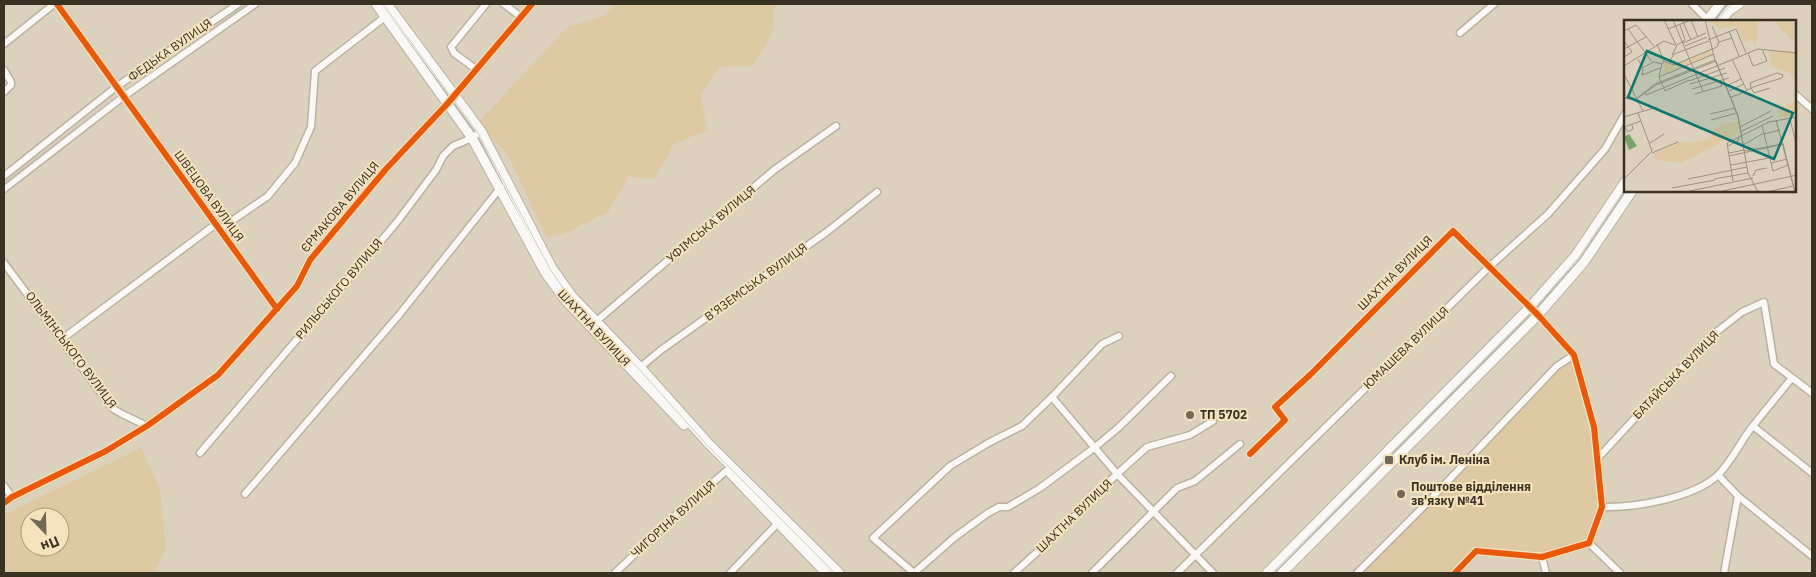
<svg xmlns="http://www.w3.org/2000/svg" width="1816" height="577" font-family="'IBM Plex Sans',sans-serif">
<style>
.green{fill:#dec9a2;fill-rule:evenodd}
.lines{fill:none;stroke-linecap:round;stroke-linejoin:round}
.minor-casing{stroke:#b9b1a2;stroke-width:9}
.secondary-casing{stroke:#b9b1a2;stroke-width:11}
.minor{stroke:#faf8f5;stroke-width:6}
.secondary{stroke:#faf8f5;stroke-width:9}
.tram{stroke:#cfccc6;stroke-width:1}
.cycleway-casing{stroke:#f6e2bd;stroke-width:9}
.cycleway{stroke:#e8590c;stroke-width:6}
.poi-dot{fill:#726958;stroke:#f6e2bd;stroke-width:2}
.labels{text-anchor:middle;stroke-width:4;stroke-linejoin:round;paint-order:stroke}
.street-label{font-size:12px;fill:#393122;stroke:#f6e2bd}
.poi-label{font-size:12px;font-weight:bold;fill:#393122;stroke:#f6e2bd;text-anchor:start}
.inset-road{fill:none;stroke:#9b917f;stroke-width:1}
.view{fill:#0f766e;fill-opacity:0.15;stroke:#0f766e;stroke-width:2.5}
.inset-edge{fill:none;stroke:#393122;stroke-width:2.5}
</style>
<rect width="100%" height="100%" fill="#dcd1bd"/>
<g class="green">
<polygon points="615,4 775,4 772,34 753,66 719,67 701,94 707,130 674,144 654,179 629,176 608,212 566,233 547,238 508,155 478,123 567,27 604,16"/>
<polygon points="1572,361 1589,428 1598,506 1586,540 1541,553 1474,548 1450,573 1363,573 1432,503 1558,369"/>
<path d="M 141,448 L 160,489 L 166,549 L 154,573 L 4,573 L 4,515 L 5,514 ZM 30,517 L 60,517 L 60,547 L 30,547 Z"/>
</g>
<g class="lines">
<defs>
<g id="minor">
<polyline points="57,4 277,309"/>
<polyline points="504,4 521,17"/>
<polyline points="1692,4 1709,21"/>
<polyline points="1460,33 1494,4"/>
<polyline points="4,44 54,4"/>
<polyline points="4,70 11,82 11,85 4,92"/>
<polyline points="477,70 454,53 451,47 486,4"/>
<polyline points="1795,94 1812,109"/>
<polyline points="4,176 116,87 238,4"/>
<polyline points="4,189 123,97 255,4"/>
<polyline points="220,229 268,196 295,163 311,127 315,71 385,17"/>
<polyline points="4,263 112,408 122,414 147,426"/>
<polyline points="593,324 774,170 836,126"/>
<polyline points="62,339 216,224"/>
<polyline points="637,370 661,350 828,231 877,192"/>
<polyline points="1052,397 1117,474 1213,573"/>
<polyline points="1753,426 1812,473"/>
<polyline points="200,453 397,222 436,170 443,156 453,146 472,138 481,131"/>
<polyline points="1250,454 1285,420 1275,407 1311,374 1453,231 1538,315 1574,355 1594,427 1602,507 1589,543 1542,557 1476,551 1455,573"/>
<polyline points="1597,459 1710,337 1742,312 1764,302 1774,364 1812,393"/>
<polyline points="1718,475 1738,496 1812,556"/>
<polyline points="4,486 12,497"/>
<polyline points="245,494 399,315 501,187"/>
<polyline points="4,503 12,497 106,451 147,426 218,375 297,286 310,260 386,169 448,103 532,4"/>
<path d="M 1602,507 C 1634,508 1694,498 1718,475 C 1730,463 1739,445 1749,431 C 1763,413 1778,395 1792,378"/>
<polyline points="1589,543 1620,573"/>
<polyline points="1542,557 1546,573"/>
<polyline points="615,573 684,507 732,466"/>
<polyline points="730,573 778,523"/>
<polyline points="914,573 873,538 950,466 990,442 1022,426 1052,397 1102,344 1119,336"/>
<polyline points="914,573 955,537 988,513 999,507 1008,507 1040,488 1094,448 1118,428 1171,376"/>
<polyline points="1014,573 1047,543 1117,474 1147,447 1190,435 1213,421"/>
<polyline points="1092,573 1177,488 1195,481 1240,444"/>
<polyline points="1177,573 1489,267 1548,214 1605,149 1625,114"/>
<polyline points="1357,573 1429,501 1557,366 1574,355"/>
<polyline points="1724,573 1738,496"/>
</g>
<g id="secondary">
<polyline points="376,4 472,138 545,272 566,301 684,425"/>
<polyline points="387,4 481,131 552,268 572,296 640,367 708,443 839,573"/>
<polyline points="1707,21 1720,4"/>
<polyline points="1721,21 1730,10 1739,4"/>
<polyline points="731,474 826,573"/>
<polyline points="1267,573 1530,307 1576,255 1625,182"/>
<polyline points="1282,573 1538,315 1584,262 1632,191"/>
</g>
</defs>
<use href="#minor" class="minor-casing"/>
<use href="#secondary" class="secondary-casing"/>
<use href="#minor" class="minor"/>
<use href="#secondary" class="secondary"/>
<g class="tram">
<polyline points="383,4 478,133 550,269 570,298 639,369 706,444 835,573"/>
<polyline points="1716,21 1732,4"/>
<polyline points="4,186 121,94 250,4"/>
<polyline points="1272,573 1533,310 1579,257 1625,189"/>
</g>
<defs>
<g id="cycleway">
<polyline points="57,4 277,309"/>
<polyline points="1250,454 1285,420 1275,407 1311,374 1453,231 1538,315 1574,355 1594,427 1602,507 1589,543 1542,557 1476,551 1455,573"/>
<polyline points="4,503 12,497 106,451 147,426 218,375 297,286 310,260 386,169 448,103 532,4"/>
</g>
</defs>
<use href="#cycleway" class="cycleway-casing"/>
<use href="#cycleway" class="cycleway"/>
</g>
<g class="poi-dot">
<circle cx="1190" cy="415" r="5"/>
<rect x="1384" y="455" width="10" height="10" rx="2.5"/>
<circle cx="1401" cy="494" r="5"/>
</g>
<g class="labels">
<g class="street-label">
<text transform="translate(170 50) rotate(-35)" y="4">ФЕДЬКА ВУЛИЦЯ</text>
<text transform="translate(209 196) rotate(54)" y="4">ШВЕЦОВА ВУЛИЦЯ</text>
<text transform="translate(340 207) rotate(-50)" y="4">ЄРМАКОВА ВУЛИЦЯ</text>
<text transform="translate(711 224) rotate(-40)" y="4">УФІМСЬКА ВУЛИЦЯ</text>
<text transform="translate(1395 273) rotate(-45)" y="4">ШАХТНА ВУЛИЦЯ</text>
<text transform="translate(756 282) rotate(-36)" y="4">В’ЯЗЕМСЬКА ВУЛИЦЯ</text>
<text transform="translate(339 289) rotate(-50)" y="4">РИЛЬСЬКОГО ВУЛИЦЯ</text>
<text transform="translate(594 328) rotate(47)" y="4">ШАХТНА ВУЛИЦЯ</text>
<text transform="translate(1406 348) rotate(-44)" y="4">ЮМАШЕВА ВУЛИЦЯ</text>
<text transform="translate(71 350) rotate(53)" y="4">ОЛЬМІНСЬКОГО ВУЛИЦЯ</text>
<text transform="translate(1676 375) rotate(-46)" y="4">БАТАЙСЬКА ВУЛИЦЯ</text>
<text transform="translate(1074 516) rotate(-44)" y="4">ШАХТНА ВУЛИЦЯ</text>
<text transform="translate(673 519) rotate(-42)" y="4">ЧИГОРІНА ВУЛИЦЯ</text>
</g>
<g class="poi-label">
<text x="1200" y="419">ТП 5702</text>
<text x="1399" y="464">Клуб ім. Леніна</text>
<text x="1411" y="491">Поштове відділення<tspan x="1411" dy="14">зв'язку №41</tspan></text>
</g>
</g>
<g transform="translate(1624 20)">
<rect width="172" height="172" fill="#dcd1bd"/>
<path d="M 83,0 L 134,0 L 132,28 L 127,20 L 120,22 L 112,6 L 96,9 ZM 148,0 L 166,0 L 172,6 L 172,24 ZM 87,29 L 89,34 L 37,56 L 41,42 L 50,45 ZM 146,30 L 172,32 L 172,61 L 164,52 L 146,46 ZM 172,80 L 172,95 L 154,98 L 155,89 ZM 114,101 L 115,113 L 57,143 L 32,140 L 29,135 L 56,121 L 64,123 L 86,119 L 89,110 L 97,105 Z" fill="#dec9a2"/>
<path d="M 5,114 L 13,126 L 5,130 L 0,117 Z" fill="#78a46c"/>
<path class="inset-road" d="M 40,0 L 52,25M 49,0 L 79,71M 58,0 L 67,20M 67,0 L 74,17M 81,0 L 91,40M 88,6 L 95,22 L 108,18M 4,9 L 28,42M 44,9 L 67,0M 0,11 L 12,5 L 30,26M 105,11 L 115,36M 84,20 L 112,9 L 122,33M 0,21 L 8,32 L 0,37M 59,23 L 82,13M 33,24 L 40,41M 61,26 L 83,17M 0,29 L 22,17M 124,33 L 129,46 L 143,41 L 138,29M 48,35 L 53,25 L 61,20 L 56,5M 14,39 L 19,49 L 18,55 L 36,48M 108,39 L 123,71M 45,42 L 50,34 L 85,21M 0,46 L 40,21 L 51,25M 18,48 L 30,42 L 38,44M 0,54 L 19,91M 35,57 L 90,34M 65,60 L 41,71 L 35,57 L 38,44 L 40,41 L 50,45 L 93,27 L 95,22M 65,61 L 101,48M 66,64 L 103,53M 102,66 L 117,59M 68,69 L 105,58M 105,71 L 120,64M 20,72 L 22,75 L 134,29 L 173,33M 71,74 L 98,66 L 96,62M 0,77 L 11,80 L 31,64 L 91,40 L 114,96 L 120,131 L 159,124 L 171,172M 107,77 L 116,74 L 127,68 L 135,65 L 158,58 L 159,55 L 153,53 L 126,63 L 127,68 L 130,73 L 146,68M 0,78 L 11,80 L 32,65 L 92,41 L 114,96 L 124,153 L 134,172M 86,94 L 111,88M 0,97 L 33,87M 166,99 L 173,127M 87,100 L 113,93M 152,100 L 171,172M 138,105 L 149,151 L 164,145M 0,106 L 4,112 L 9,109 L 8,105M 0,107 L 17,101M 116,107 L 147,91M 116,112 L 149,96M 140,114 L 156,110M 26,123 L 40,114M 119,125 L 140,113M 104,126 L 115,120 L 114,117M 28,133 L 54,122M 105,133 L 120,130M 105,136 L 160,124M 147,143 L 163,139M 107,145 L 145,138M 129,156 L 132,150 L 143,148M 0,159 L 28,131 L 14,93M 64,159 L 123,147M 90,159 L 124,153M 109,161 L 103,123 L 145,102 L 173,97M 48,168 L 91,160M 61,172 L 129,158M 94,172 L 173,155M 143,172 L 169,166"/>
<path class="view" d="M 23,31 L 169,93 L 150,139 L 4,77 Z"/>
<rect width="172" height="172" class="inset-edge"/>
</g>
<rect width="1816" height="577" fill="none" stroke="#393122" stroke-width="10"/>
<g transform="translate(45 532) rotate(157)"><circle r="24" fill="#f6e2bd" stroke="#aa9b7f"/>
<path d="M0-4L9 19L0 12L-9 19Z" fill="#726958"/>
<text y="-8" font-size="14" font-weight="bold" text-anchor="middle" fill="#393122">Пн</text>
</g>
</svg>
